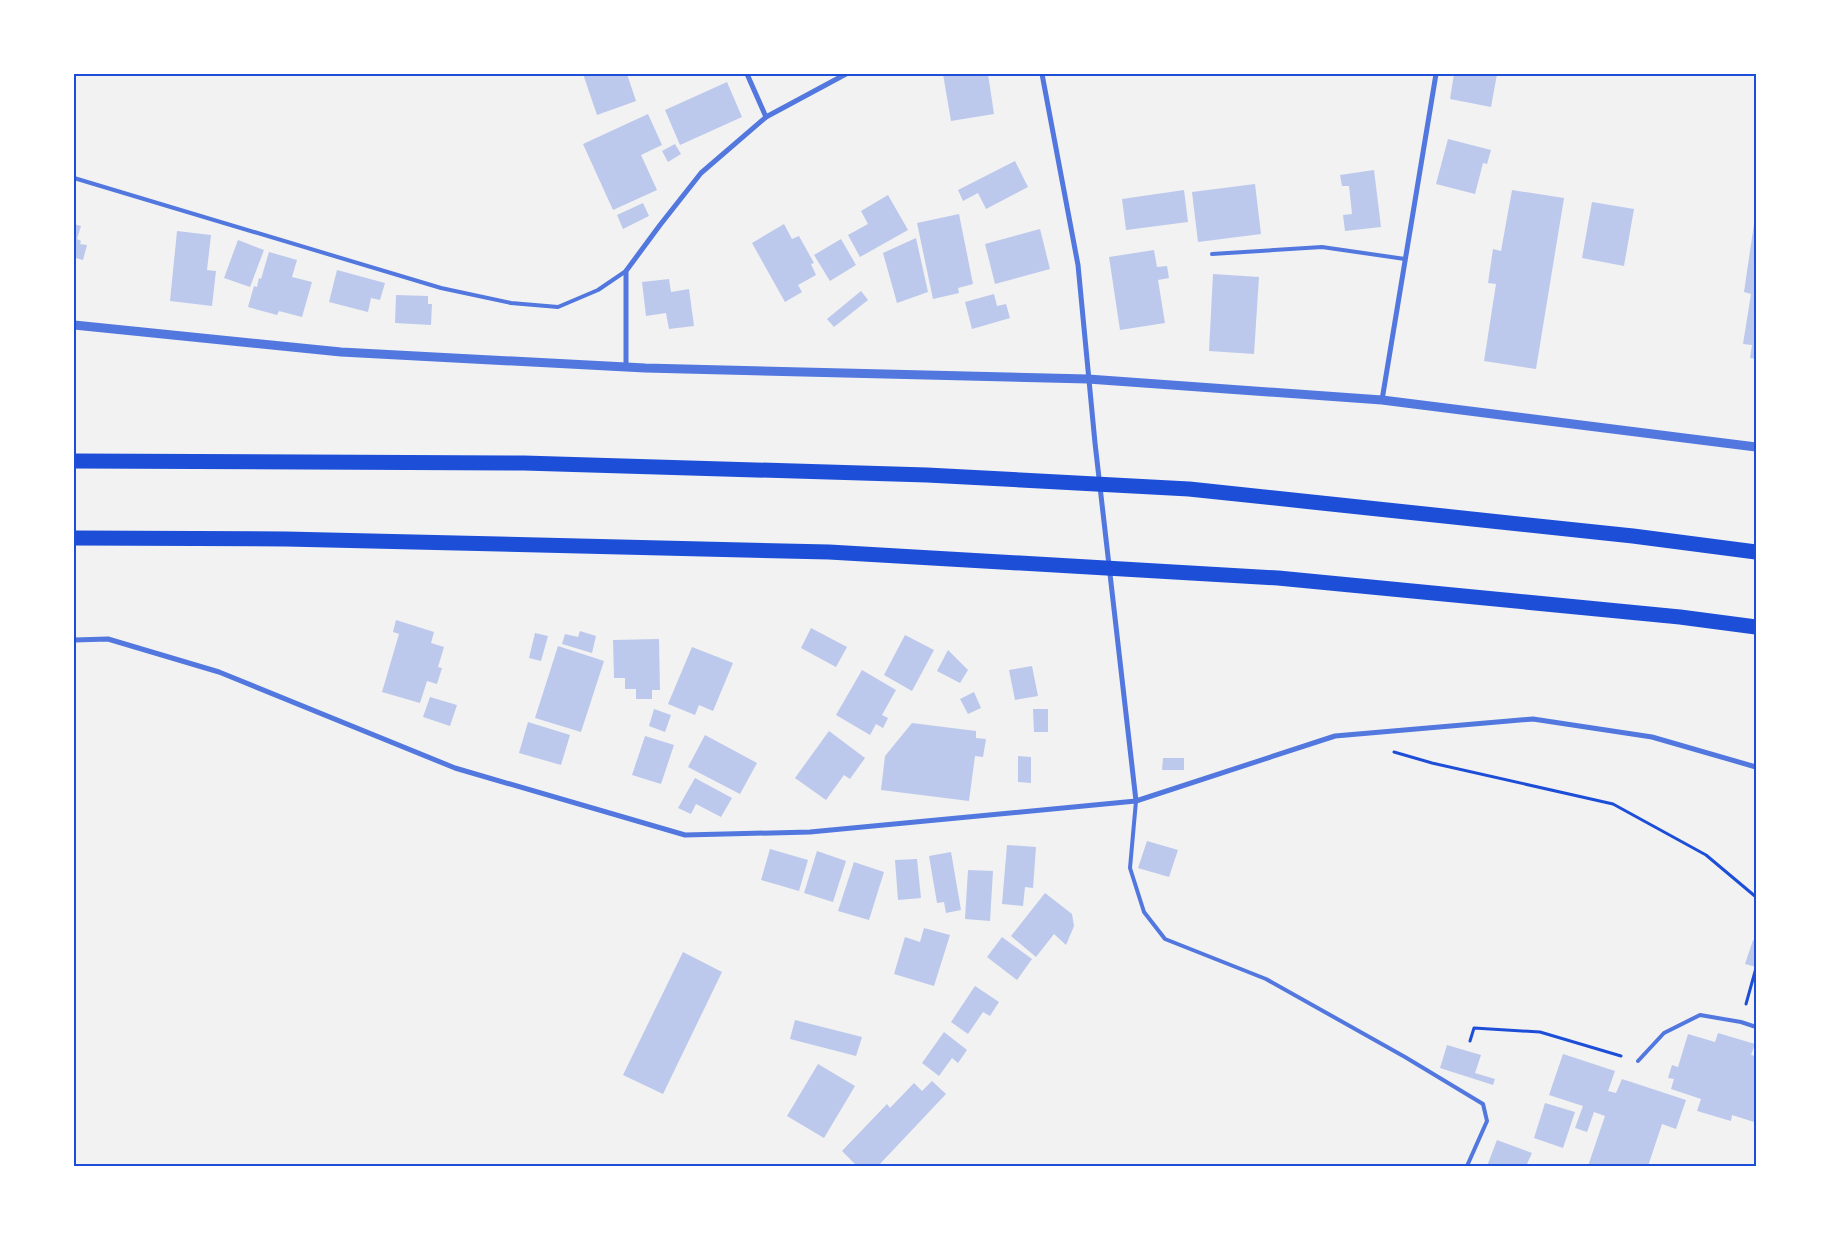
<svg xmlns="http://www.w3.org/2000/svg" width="1830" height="1240" font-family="'PT Sans',sans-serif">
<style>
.building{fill:#bdc9ec}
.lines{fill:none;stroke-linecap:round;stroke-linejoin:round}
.path{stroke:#1d4ed8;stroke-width:3}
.service{stroke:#5277de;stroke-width:4}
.minor{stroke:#5277de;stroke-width:5}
.tertiary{stroke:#5277de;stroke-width:9}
.motorway{stroke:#1d4ed8;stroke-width:15}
.neatline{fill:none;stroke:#1d4ed8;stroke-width:2}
</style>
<rect width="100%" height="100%" fill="#f2f2f2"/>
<g class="building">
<polygon points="583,74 627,74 636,101 597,115"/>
<polygon points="943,74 988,74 994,114 951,121"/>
<polygon points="1454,74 1497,74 1491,107 1450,99"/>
<polygon points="727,82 742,117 680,145 665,110"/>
<polygon points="648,114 662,145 641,155 657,190 613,210 583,144"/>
<polygon points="1448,139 1491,150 1487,164 1483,163 1475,194 1436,184"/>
<polygon points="675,144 681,154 668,162 662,151"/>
<polygon points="1015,161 1028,187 986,209 978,193 963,201 958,190"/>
<polygon points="1374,170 1381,227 1345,231 1343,215 1352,214 1349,186 1342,186 1340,175"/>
<polygon points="1255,184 1261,234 1198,242 1192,192"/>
<polygon points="1184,190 1188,222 1126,230 1122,199"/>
<polygon points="1512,190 1564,198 1536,369 1484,361 1496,284 1488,283 1493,249 1501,251"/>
<polygon points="888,195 908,230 860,257 848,235 868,224 861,211"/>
<polygon points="1592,202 1634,209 1624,266 1582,258"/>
<polygon points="643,203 649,216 623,229 617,215"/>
<polygon points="959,214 973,284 958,288 959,293 933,299 917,223"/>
<polygon points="74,224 81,226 77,239 81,241 80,244 87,245 83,260 76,258 74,266"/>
<polygon points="784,224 792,239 799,236 814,263 811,264 816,275 798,285 802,292 785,302 752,243"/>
<polygon points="1754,224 1756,224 1756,359 1750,358 1752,345 1743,344 1751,294 1744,292"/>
<polygon points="1040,229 1050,269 995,284 985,244"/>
<polygon points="177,231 211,235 207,270 216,271 212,306 170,301"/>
<polygon points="916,238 928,292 897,303 883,253"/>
<polygon points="841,239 856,265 830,281 814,255"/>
<polygon points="238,240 264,250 250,287 224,278"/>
<polygon points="1154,250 1157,267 1167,266 1169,278 1158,280 1165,323 1120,330 1109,257"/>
<polygon points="269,252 297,260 292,277 312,282 302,317 279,311 277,315 248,307 254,286 257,287 259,278 261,279"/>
<polygon points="337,270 385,283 380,300 371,298 368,312 329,302"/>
<polygon points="1213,274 1259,277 1254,354 1209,351"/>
<polygon points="669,279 671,292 689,289 694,326 669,329 666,313 646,316 642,282"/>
<polygon points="861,291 868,300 834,327 827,319"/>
<polygon points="994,294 997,306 1006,304 1010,318 972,329 965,302"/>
<polygon points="396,295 428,296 428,304 432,304 431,325 395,323"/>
<polygon points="396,620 434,632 431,643 444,647 438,667 442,668 437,684 427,681 420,703 382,692 399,634 393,632"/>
<polygon points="811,628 847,647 836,667 801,648"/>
<polygon points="580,631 596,636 592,653 562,644 565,634 578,637"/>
<polygon points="535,633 548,636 541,661 529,658"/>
<polygon points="905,635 934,650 912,691 884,675"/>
<polygon points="659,639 660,690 652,690 652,699 636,699 636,689 625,689 625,678 614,678 613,640"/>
<polygon points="558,646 604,661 581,732 535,718"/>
<polygon points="692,647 733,663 713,711 699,705 695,715 668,704"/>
<polygon points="948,650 968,670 960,683 937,671"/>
<polygon points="1032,666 1038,696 1015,700 1009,670"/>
<polygon points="862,670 896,690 882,715 888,718 883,728 876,724 870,735 836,715"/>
<polygon points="974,692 981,708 968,714 960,699"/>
<polygon points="430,697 457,705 450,726 423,717"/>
<polygon points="654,709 671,715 665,732 649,726"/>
<polygon points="1033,709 1048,709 1048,732 1034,732"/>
<polygon points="528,722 570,735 561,765 519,753"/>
<polygon points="912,723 976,731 976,738 986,739 983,757 975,756 969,801 881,790 885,756"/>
<polygon points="829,731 865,758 850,779 844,775 826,800 795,778"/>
<polygon points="705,735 757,763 740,794 688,767"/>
<polygon points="645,736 674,745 661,784 632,775"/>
<polygon points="1018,756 1031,757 1031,783 1018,782"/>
<polygon points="1163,758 1184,758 1184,770 1162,770"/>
<polygon points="695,778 732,798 721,817 696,804 691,814 678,808"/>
<polygon points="1147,841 1178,850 1169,877 1138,868"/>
<polygon points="1007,845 1036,847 1033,888 1025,887 1023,906 1002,904"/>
<polygon points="770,849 808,860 799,891 761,880"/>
<polygon points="817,851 846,861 833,902 804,893"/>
<polygon points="951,852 961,910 946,913 944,902 937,903 929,856"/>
<polygon points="917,859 921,898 898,900 895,860"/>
<polygon points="854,862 884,872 869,920 838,911"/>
<polygon points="968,870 993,871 990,921 965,919"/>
<polygon points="1045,893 1072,914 1074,926 1066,945 1054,934 1036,957 1011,936"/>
<polygon points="924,928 950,935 934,986 894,974 905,937 920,942"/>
<polygon points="1002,937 1032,959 1017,980 987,957"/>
<polygon points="1753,940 1756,941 1756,967 1745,964"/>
<polygon points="683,952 722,972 663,1094 623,1075"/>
<polygon points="975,986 999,1002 990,1016 983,1012 968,1034 951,1022"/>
<polygon points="795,1020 862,1037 856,1056 790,1039"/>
<polygon points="944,1032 967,1050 958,1063 952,1058 939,1076 922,1063"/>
<polygon points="1718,1033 1755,1044 1751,1055 1756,1056 1756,1116 1754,1122 1732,1115 1731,1121 1697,1111 1701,1099 1671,1089 1674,1079 1668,1078 1672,1065 1678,1067 1688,1034 1715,1042"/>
<polygon points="1447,1045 1481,1055 1475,1073 1495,1079 1493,1085 1440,1068"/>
<polygon points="1563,1054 1615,1071 1608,1091 1616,1093 1622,1079 1686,1100 1676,1129 1662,1124 1648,1166 1588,1166 1605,1116 1594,1112 1587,1132 1575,1128 1583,1106 1549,1095"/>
<polygon points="818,1064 855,1086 824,1138 787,1116"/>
<polygon points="932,1081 946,1094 878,1166 857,1166 842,1151 887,1104 890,1108 914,1083 922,1091"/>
<polygon points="1545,1103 1575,1112 1563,1148 1534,1138"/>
<polygon points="1497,1140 1532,1153 1526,1166 1487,1166"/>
</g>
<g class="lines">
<g class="path">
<polyline points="1394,752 1432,763 1613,804 1706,855 1756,897"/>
<polyline points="1746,1004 1756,968"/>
<polyline points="1470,1041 1474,1028 1540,1032 1621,1056"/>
</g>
<g class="service">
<polyline points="74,178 441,288 511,303 558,307 598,290 626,271"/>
<polyline points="1212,254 1322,247 1405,259"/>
<polyline points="1136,801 1130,868 1144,912 1165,939 1266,979 1405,1057 1483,1104 1487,1121 1467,1166"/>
<polyline points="1638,1061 1664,1033 1700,1015 1741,1022 1756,1027"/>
</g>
<g class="minor">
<polyline points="747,74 766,117"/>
<polyline points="1042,74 1078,265 1095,443 1136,801"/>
<polyline points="626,367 626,271 660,225 701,173 766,117 846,74"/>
<polyline points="1382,400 1436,74"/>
<polyline points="74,640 108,639 219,672 455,768 685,835 810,832 1136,801 1335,736 1533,719 1652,737 1756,767"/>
</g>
<polyline class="tertiary" points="74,325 341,352 645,368 1088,379 1382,400 1756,447"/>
<g class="motorway">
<polyline points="74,461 524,463 927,475 1189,489 1633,536 1756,552"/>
<polyline points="74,538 286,539 829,552 1278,578 1680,617 1756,627"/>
</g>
</g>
<rect width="1830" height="1240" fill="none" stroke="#ffffff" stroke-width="150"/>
<rect x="75" y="75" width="1680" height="1090" class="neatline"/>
</svg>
